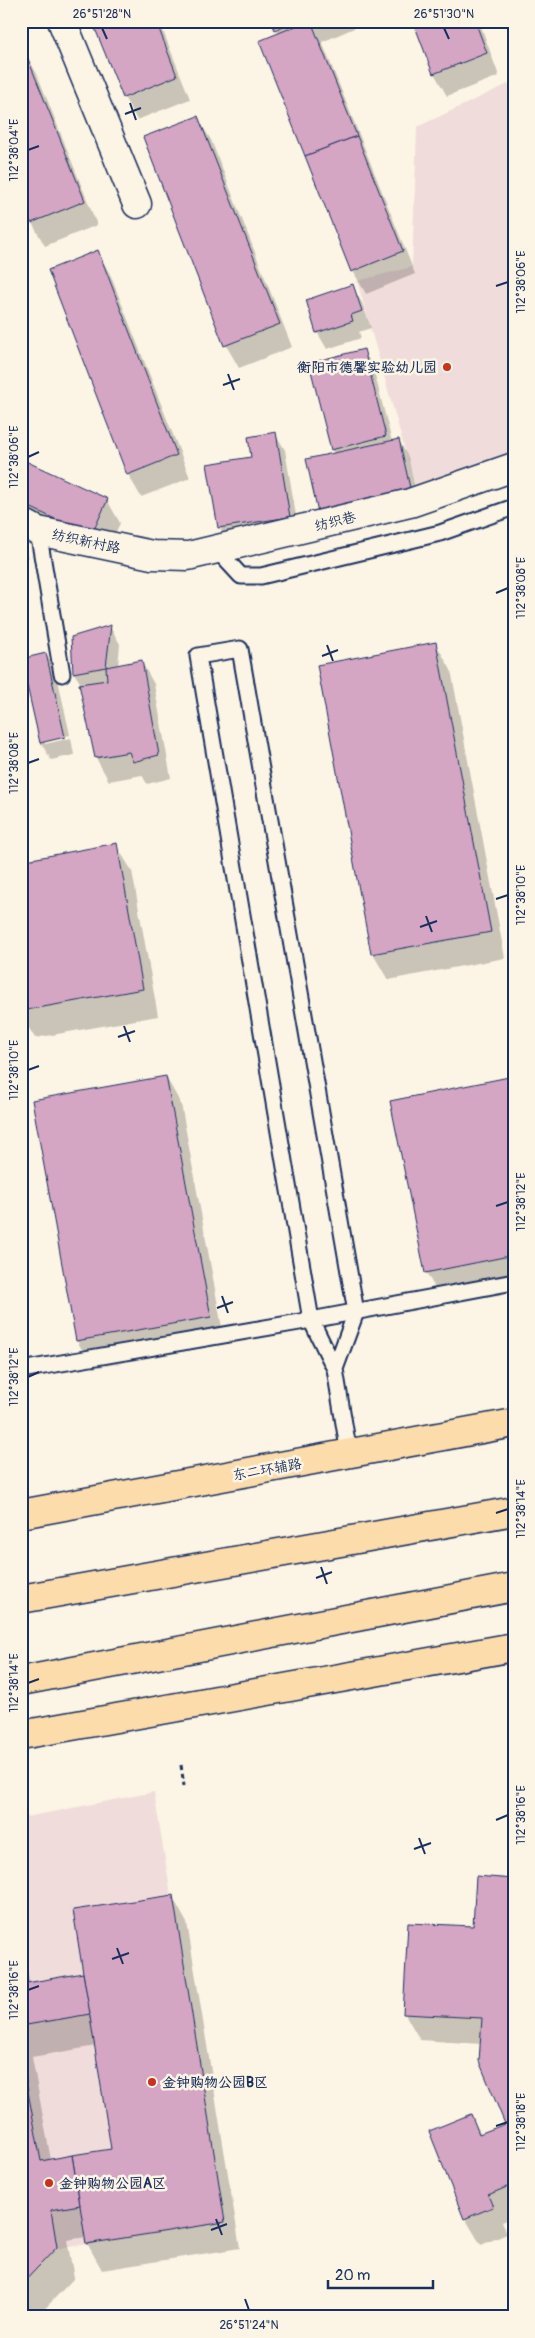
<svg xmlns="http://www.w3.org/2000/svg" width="535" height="2338" font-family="Pangolin,'LXGW WenKai TC',sans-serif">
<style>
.built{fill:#f0dddb}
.shadow{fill:#0003;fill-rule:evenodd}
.building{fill:#d5a5c4;stroke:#1b2f5e}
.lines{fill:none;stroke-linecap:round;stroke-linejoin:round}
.service-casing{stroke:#1b2f5e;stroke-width:19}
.minor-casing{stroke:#1b2f5e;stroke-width:31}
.primary-casing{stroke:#1b2f5e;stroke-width:31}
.trunk-casing{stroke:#1b2f5e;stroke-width:31}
.path{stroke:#1b2f5e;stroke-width:3;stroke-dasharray:5 4;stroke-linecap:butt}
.service{stroke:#fcf5e5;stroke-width:15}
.minor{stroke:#fcf5e5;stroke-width:28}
.primary{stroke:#fddcac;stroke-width:28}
.trunk{stroke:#fddcac;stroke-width:28}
.ticks{fill:none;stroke:#1b2f5e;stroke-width:2}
.poi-dot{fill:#c8321e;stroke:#fcf5e5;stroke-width:2}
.labels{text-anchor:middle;stroke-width:5;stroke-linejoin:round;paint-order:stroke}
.poi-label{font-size:14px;font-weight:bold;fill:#1b2f5e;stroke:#fcf5e5;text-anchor:start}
.street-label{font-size:14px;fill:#1b2f5e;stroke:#fcf5e5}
.neatline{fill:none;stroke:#1b2f5e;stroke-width:2}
.ticks-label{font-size:12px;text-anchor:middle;fill:#1b2f5e}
</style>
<rect width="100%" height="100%" fill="#fcf5e5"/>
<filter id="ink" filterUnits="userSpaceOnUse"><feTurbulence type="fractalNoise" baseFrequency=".02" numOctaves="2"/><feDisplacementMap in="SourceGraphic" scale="10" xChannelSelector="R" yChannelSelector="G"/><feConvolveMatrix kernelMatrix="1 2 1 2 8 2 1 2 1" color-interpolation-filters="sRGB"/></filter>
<g filter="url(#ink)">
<g class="built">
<polygon points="514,81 514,453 416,489 357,281 412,267 417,127"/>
<polygon points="154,1792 225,2222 56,2249 21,2285 21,1818"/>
</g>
<g class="shadow">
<polygon points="94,21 159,21 190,99 137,120 124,97"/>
<polygon points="273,21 359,21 361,25 322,42 415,274 366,294 353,271 279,34"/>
<polygon points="415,21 479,21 499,76 447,96 434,73"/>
<polygon points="24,51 37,74 97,225 45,246 32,223 21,196"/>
<polygon points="197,117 211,140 292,347 239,368 226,345"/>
<polygon points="97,251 110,274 190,478 141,497 128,474"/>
<polygon points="352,286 362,303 371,328 359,332 361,338 327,349 317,332"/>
<polygon points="363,350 373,367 392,442 399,440 408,457 420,509 334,454 332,449"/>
<polygon points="275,433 285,450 299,534 229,545 220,528 209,465 253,458"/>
<polygon points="21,460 107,500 120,523 104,558 21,519"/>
<polygon points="21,544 29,557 21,563"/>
<polygon points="110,627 120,644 118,666 141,661 154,684 171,778 147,784 142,775 109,781 96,758 81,684 74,673"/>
<polygon points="436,644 451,670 505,958 388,980 373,954"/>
<polygon points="46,654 56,671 70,735 45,741 45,744 71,738 74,755 51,760 41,743 22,660"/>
<polygon points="116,845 132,871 158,1016 35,1038 21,1015 21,862"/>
<polygon points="166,1077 181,1104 225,1344 93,1368 77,1341 33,1101"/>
<polygon points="514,1078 514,1284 441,1299 426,1272"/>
<polygon points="514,1880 514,2217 502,2222 507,2234 481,2245 465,2218 470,2115 481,2134 507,2124 482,2044 420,2040 405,2014"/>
<path d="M 172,1896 L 187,1923 L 240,2248 L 102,2270 L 87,2243 L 86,2237 L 67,2240 L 74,2278 L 37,2317 L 21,2317 L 21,1938 L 30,1984 L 85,1979 ZM 96,2046 L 113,2150 L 51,2160 L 32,2057 Z"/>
</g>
<g class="building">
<polygon points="92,21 156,21 177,76 123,98"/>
<polygon points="271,21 294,21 275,30"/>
<polygon points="308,21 311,21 357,136 305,156 259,41"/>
<polygon points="413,21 475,21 487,53 433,74"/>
<polygon points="24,49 85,201 31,223 21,199 21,50"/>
<polygon points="198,116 280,324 224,346 143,137"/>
<polygon points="357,136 403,251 351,272 305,156"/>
<polygon points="98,250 177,455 127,475 48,270"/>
<polygon points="353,284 362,311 351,315 353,321 316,333 306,300"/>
<polygon points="364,349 386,436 331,450 309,363"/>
<polygon points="276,432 290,517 218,528 207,464 251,457 248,437"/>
<polygon points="399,439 411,492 318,512 306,459"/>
<polygon points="21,459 108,499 91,536 21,503"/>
<polygon points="111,625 106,667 73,673 71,637"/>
<polygon points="436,642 491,932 371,954 317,665"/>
<polygon points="46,653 65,737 40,743 21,659"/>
<polygon points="142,660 159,755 133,762 129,752 95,758 79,684 107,680 106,667"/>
<polygon points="117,843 143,989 21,1011 21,861"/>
<polygon points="166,1076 211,1317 76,1341 32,1100"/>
<polygon points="514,1076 514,1255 425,1273 390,1101"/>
<polygon points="476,1876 514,1879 514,2184 488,2195 493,2207 464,2219 429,2131 471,2114 479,2134 505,2124 479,2061 482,2018 403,2014 408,1923 473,1926"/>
<polygon points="173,1895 225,2222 86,2244 72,2155 111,2149 73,1910"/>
<polygon points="83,1973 90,2014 21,2026 21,1984"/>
<polygon points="21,2055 41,2161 72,2155 80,2205 51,2210 57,2247 21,2285"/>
</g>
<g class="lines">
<defs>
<g id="service">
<polyline points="38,531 62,674"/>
<polyline points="217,550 241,576 261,576 440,533 514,507"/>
<polyline points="335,1369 356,1312 240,649 198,656 311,1320 335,1369 349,1454"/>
<polyline points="21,1370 311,1320 514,1282"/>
</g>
<g id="minor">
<polyline points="62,21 137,204"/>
<polyline points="21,522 38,531 152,555 188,556 410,503 514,467"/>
</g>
<g id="primary">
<polyline points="21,1514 514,1423"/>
<polyline points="21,1735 514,1647"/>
</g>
<g id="trunk">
<polyline points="21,1599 514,1511"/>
<polyline points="21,1681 514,1587"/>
</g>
</defs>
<use href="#service" class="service-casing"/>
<use href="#minor" class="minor-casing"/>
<use href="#primary" class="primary-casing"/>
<use href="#trunk" class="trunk-casing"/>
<polyline class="path" points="181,1765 184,1786"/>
<use href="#service" class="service"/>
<use href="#minor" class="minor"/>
<use href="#primary" class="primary"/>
<use href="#trunk" class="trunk"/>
</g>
</g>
<path class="ticks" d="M 102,28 L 107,39M 444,28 L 449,39M 130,103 L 136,120M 125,114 L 141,108M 28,150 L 39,146M 496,286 L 508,282M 228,374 L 234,390M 223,385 L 240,379M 28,457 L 39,452M 496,593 L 508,588M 327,645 L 333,661M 322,656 L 338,650M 28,763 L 39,759M 496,899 L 508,895M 426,916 L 432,932M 420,927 L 437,921M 124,1026 L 130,1042M 118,1037 L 135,1031M 28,1070 L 39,1066M 496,1206 L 508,1202M 222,1296 L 228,1313M 217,1308 L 233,1302M 28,1377 L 39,1372M 496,1513 L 508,1509M 321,1567 L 327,1584M 316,1578 L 332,1572M 28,1683 L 39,1679M 496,1820 L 508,1815M 419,1838 L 425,1854M 414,1849 L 431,1843M 117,1948 L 123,1964M 112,1959 L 129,1953M 28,1990 L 39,1986M 496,2126 L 508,2122M 216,2219 L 222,2235M 211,2230 L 227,2224M 245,2299 L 249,2310"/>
<g class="poi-dot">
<circle cx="447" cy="367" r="5"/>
<circle cx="152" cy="2082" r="5"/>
<circle cx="49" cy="2183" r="5"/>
</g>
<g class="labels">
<g class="poi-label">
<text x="437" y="372" text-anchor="end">衡阳市德馨实验幼儿园</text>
<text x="162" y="2087">金钟购物公园B区</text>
<text x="59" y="2188">金钟购物公园A区</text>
</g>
<g class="street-label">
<text transform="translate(335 521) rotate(-14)" y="5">纺织巷</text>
<text transform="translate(86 541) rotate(12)" y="5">纺织新村路</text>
<text transform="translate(267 1469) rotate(-10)" y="5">东二环辅路</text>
</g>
</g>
<rect width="535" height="2338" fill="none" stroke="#fcf5e5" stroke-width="55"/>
<path d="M328 2280v8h105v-8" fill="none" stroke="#1b2f5e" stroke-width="2.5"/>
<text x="335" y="2280" font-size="15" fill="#1b2f5e" stroke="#fcf5e5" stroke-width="4" paint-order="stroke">20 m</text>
<rect x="28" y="28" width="480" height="2282" class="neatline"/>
<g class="ticks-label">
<text x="102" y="18">26°51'28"N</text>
<text x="444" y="18">26°51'30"N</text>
<text transform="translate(14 150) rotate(-90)" y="4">112°38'04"E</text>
<text transform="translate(521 282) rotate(-90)" y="4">112°38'06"E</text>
<text transform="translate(14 457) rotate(-90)" y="4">112°38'06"E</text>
<text transform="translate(521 588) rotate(-90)" y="4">112°38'08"E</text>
<text transform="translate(14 763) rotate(-90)" y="4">112°38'08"E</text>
<text transform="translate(521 895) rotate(-90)" y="4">112°38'10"E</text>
<text transform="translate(14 1070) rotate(-90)" y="4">112°38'10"E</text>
<text transform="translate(521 1202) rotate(-90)" y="4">112°38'12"E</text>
<text transform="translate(14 1377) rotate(-90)" y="4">112°38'12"E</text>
<text transform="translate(521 1509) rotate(-90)" y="4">112°38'14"E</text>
<text transform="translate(14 1683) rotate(-90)" y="4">112°38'14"E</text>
<text transform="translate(521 1815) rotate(-90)" y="4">112°38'16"E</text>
<text transform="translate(14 1990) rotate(-90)" y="4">112°38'16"E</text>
<text transform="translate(521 2122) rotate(-90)" y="4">112°38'18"E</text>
<text x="249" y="2329">26°51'24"N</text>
</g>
</svg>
